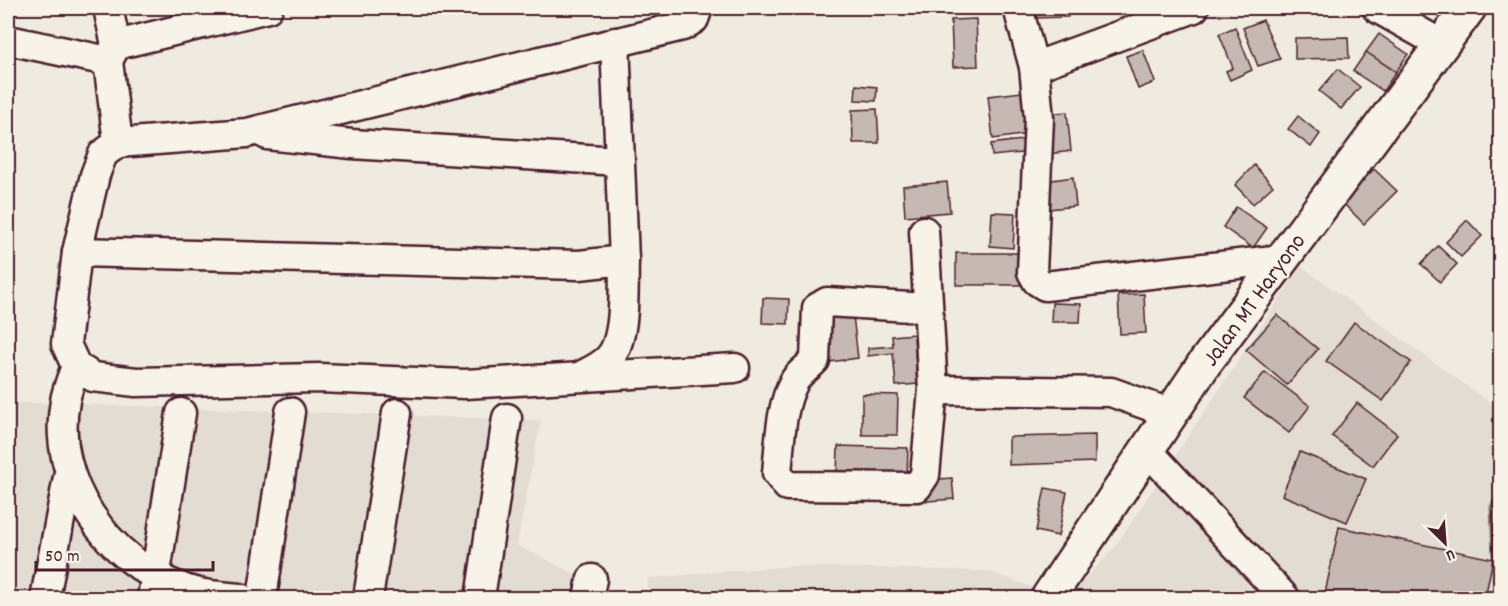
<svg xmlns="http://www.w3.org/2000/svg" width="1508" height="606" font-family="Dekko,sans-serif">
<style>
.built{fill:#e3dcd2}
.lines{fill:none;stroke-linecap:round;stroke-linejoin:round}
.stream{stroke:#8b6f72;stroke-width:7}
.building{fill:#c6b8b3;stroke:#4a1f2b;stroke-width:1.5}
.minor-casing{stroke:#4a1f2b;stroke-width:33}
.major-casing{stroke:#4a1f2b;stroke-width:38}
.minor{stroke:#f7f3e8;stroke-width:28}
.major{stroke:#f7f3e8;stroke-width:33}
.labels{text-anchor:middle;stroke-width:5;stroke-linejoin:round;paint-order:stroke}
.street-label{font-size:24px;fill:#4a1f2b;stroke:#f7f3e8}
</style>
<rect width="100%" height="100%" fill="#f0ebe0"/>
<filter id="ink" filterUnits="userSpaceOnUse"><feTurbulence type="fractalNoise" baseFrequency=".0167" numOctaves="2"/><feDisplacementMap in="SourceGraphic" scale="12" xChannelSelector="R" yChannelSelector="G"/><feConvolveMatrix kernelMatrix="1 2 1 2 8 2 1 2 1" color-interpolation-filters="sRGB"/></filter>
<g filter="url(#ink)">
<g class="built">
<polygon points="1301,266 1500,410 1500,576 1497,598 1067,598 1114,548"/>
<polygon points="8,402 541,420 517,545 607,590 607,598 8,598"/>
<polygon points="789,566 988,571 1062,598 647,598 648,578"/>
</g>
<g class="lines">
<polyline class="stream" points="1497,598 1493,507 1500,493"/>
</g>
<g class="building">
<polygon points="1032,8 1068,8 1068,17 1033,18"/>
<polygon points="976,19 978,66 953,67 951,20"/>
<polygon points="1263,20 1280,59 1258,66 1243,28"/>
<polygon points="1235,27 1252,70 1230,80 1226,71 1233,68 1219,34"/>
<polygon points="1379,34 1408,54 1396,72 1366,52"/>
<polygon points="1348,37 1349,58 1295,59 1295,38"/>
<polygon points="1143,50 1155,82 1138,89 1126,56"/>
<polygon points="1366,52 1396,72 1383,91 1353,71"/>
<polygon points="1338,69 1360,87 1341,109 1319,91"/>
<polygon points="856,85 877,87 876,101 855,100"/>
<polygon points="1022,92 1028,134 993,139 988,96"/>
<polygon points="877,109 879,143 853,143 852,110"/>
<polygon points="1067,112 1071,151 1049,154 1045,114"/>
<polygon points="1298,116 1320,134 1311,147 1288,129"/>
<polygon points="1029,139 1031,152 992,156 991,144"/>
<polygon points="1254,165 1273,186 1253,204 1235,185"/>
<polygon points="1374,169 1397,191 1364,224 1342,202"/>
<polygon points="1073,177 1076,206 1049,209 1045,181"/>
<polygon points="947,182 950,212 905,216 903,186"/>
<polygon points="1236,207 1267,228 1253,248 1223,227"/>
<polygon points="992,212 1015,213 1013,248 990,246"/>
<polygon points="1467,220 1482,236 1461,257 1446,242"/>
<polygon points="1438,246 1457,264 1440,282 1421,264"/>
<rect x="956" y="253" width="65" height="32"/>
<polygon points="1144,294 1146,333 1120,334 1118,295"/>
<polygon points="763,298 789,299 788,324 762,323"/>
<polygon points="1052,303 1081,304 1080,322 1051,322"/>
<polygon points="852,307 858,358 830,362 824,311"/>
<polygon points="1277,315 1318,349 1287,385 1246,350"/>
<polygon points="1354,322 1411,362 1383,401 1326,361"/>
<polygon points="914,334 917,384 896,386 893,353 868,356 868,348 893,346 892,336"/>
<polygon points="1265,372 1310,406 1289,433 1244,398"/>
<polygon points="862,394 898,395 897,435 862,435"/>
<polygon points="1357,403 1397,434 1373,466 1332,436"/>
<polygon points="1095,435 1095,462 1009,465 1009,437"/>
<polygon points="838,446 908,448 907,478 837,475"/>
<polygon points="1300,452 1366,479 1347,522 1282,495"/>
<polygon points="952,478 954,499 927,501 925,480"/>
<polygon points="1045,488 1067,492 1058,536 1036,531"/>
<polygon points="1339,527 1493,559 1485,598 1324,598"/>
</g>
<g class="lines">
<defs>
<g id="minor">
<polyline points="108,8 116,45 108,61 118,143 103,154 95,175 77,252 66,344 76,366 93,377 136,382 319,378 465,384 735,368"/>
<polyline points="1018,8 1034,67 1039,118 1032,272 1037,281 1045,286 1282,259"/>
<polyline points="1377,8 1441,44"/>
<polyline points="8,40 108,61"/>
<polyline points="615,42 624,260"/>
<polyline points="116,45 268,8"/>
<polyline points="1034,67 1194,8"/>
<polyline points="267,135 352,144 618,161"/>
<polyline points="118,143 247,133 683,26 694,19 698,8"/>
<polyline points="924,231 933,390 1111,392 1172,414"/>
<path d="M 77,252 L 579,265 L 624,260 C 623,286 627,339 609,358 C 602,366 590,371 581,376"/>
<path d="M 927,308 L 827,302 L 817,308 L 815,360 C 809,367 800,372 795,380 C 780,406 780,444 777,473 L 787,486 L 917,487 L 925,475 L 933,390"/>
<path d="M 76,366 C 72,377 67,389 65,401 C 50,480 108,562 182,588 C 200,595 220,596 240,598"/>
<polyline points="1147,450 1285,598"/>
<polyline points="45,598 69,472"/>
<polyline points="152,598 181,413"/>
<polyline points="262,598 290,412"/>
<polyline points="368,598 397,413"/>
<polyline points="480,598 507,418"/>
<polyline points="588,598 592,579"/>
</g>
<polyline id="major" points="1048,598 1204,364 1469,8"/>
</defs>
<use href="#minor" class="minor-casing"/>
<use href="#major" class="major-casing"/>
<use href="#minor" class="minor"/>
<use href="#major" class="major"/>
</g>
</g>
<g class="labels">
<g class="street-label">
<text transform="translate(1253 299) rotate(-54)" y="8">Jalan MT Haryono</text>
</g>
</g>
<rect width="1508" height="606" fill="none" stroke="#f7f3e8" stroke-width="30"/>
<rect x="15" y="15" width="1478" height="576" fill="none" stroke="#4a1f2b" stroke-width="2" filter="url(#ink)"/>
<g transform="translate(1445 543) rotate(155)" stroke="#f7f3e8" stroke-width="4.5" paint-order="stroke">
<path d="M0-4.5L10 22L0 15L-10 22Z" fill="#4a1f2b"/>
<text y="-9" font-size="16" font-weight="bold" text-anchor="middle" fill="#4a1f2b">U</text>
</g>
<path d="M36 561v9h177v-9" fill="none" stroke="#4a1f2b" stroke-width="3"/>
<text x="45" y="561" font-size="18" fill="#4a1f2b" stroke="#f7f3e8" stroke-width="4.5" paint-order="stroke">50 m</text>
</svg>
